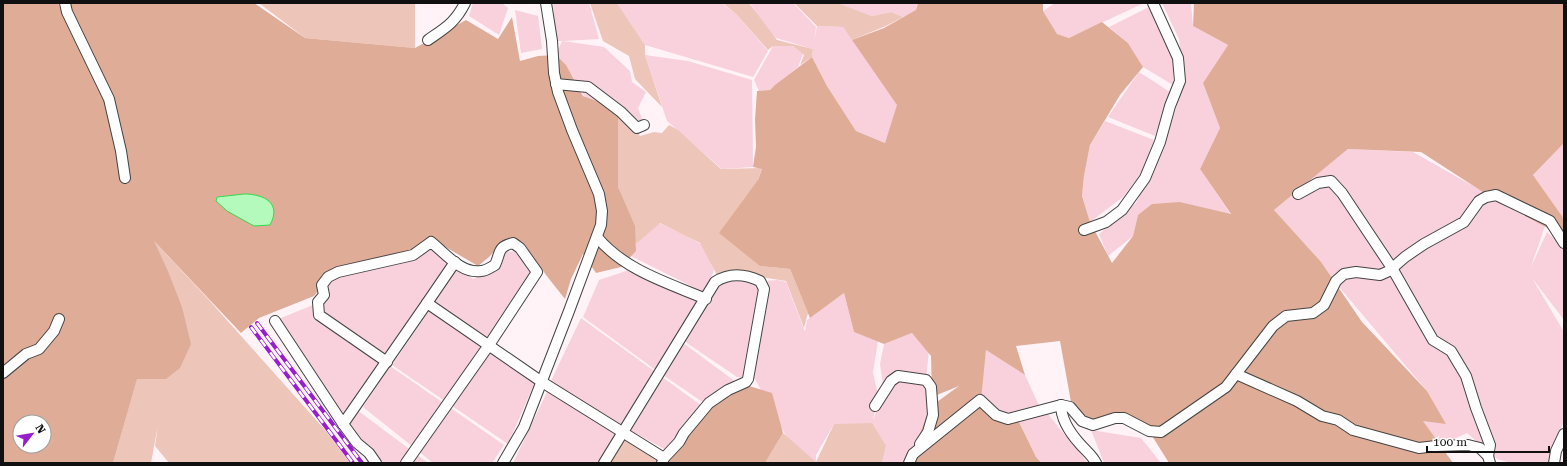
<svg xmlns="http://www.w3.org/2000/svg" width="1567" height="466" font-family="'Roboto Serif',serif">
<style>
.farmland{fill:#f8d1dd}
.green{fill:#edc5b9}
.forest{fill:#dfad97;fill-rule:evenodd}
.water{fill:#b4fabd;stroke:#36d74e}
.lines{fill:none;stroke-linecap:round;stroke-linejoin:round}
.street-casing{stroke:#434343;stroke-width:12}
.street{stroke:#fff;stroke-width:10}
.rail-casing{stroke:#981dcb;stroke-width:4}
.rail{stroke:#fff;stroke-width:2.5;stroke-dasharray:8;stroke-linecap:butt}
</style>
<rect width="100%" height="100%" fill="#fff3f8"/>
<g class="farmland">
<polygon points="473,3 502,3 508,8 499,35 469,16"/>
<polygon points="553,3 589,3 599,39 563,41 604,47 630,71 632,82 646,92 638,108 643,122 621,112 587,100 569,71 556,55 562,41 556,41"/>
<polygon points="617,3 722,3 737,15 768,51 753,77 645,45"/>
<polygon points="750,3 793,3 816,27 814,41 817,26 843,27 898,105 885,143 856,131 827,86 812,57 813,49 776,38 765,27"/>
<polygon points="838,3 917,3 916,12 903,17 891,12 872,16"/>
<polygon points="1055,3 1144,3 1069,38 1056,34 1043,11"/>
<polygon points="1162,3 1191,3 1193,26 1228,45 1203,83 1220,128 1200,169 1231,215 1180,202 1138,215 1133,236 1108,256 1099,234 1136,203 1164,145 1184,84 1179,39"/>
<polygon points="1149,7 1174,55 1173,85 1143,67 1128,43 1109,27"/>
<polygon points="515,10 538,16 542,49 521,53"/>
<polygon points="773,46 793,46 803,54 798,67 770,90 759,91 754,80"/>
<polygon points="645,55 688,61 752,80 753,167 722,169 667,121"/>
<polygon points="1139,72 1170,92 1155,136 1108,117"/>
<polygon points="1105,121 1154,140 1142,172 1123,197 1090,222 1082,196 1084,176 1090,145"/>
<polygon points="1564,143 1564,222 1562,216 1533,175"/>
<polygon points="1348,149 1413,152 1482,191 1547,220 1531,267 1547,232 1564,248 1564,320 1532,278 1564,332 1564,419 1551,463 1511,463 1497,459 1467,433 1439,446 1422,420 1445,423 1427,391 1274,210"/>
<polygon points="659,223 683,234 704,246 714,270 706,291 703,292 631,256 636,244 652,228"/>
<polygon points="431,242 450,262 343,417 271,322 313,305 325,282"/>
<polygon points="519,251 533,273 487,338 431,301 456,267 473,279 498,268 504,252"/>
<polygon points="629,270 698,301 657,371 583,317 599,280"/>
<polygon points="731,278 764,281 778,280 786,282 805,332 807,320 844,293 854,332 878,341 873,372 878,395 873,420 884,392 880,364 884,344 912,333 929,350 926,380 933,415 910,463 882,463 886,446 834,424 816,455 816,463 786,436 755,379 737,377 684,341 715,291 722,282"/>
<polygon points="429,311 535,382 508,444 392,365"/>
<polygon points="581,318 702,406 681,428 666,450 549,385"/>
<polygon points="683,343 736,382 704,403 663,375"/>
<polygon points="986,350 1025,375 1041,410 1008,419 980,400"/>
<polygon points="390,366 504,445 492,463 433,463 363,407"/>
<polygon points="547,392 617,433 599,463 513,463"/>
<polygon points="357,410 428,463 382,463 348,424"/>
<polygon points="1047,413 1087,462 1084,463 1043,463 1036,457 1019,422"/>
<polygon points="1091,430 1141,438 1161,463 1104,463"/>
</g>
<g class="green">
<polygon points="259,3 415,3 415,48 305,38"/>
<polygon points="590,3 617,3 645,45 645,55 662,107 635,79 629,56 603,41"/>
<polygon points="723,3 749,3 777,40 813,49 812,57 800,65 804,55 793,46 773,46 768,50 737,15"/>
<polygon points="794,3 838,3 872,16 891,12 903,17 886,26 852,40 843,27 817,26"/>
<polygon points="618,109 640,136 654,132 662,133 669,125 678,130 721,169 762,168 758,180 760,266 790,269 808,313 804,328 786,281 754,276 745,272 717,275 700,243 660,223 636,244 618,187"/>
<polygon points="153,240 209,300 325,430 350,463 169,463 155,446 158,425 151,463 113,463 137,378"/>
<polygon points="872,423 886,446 882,463 765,463 783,433 816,462 834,424"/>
<polygon points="625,438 660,460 658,463 610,463"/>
</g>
<g class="forest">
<path d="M 3,3 L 58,3 L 64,17 L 97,63 L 73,21 L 65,3 L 254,3 L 305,38 L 415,48 L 466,20 L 498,39 L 512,17 L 520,61 L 538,56 L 556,55 L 566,65 L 583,96 L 618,109 L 618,187 L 635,226 L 636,251 L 621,267 L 596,273 L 583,254 L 571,279 L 565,299 L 546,275 L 523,242 L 507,238 L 489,257 L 478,266 L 437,242 L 325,282 L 314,296 L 259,318 L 241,333 L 154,241 L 167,269 L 182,307 L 191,344 L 180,368 L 166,379 L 137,379 L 113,463 L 3,463 ZM 20,422 L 44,422 L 44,446 L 20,446 Z"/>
<polygon points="918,3 1043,3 1043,11 1057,34 1069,38 1102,22 1128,43 1143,67 1120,95 1090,145 1084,176 1082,196 1090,222 1112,263 1133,236 1138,215 1152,204 1180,202 1231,214 1200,169 1220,128 1203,83 1228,45 1193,26 1194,3 1564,3 1564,143 1533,175 1562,216 1564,222 1564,237 1489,196 1421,152 1348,149 1274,210 1321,262 1362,322 1427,391 1446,424 1423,421 1453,463 1169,463 1149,431 1124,418 1096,424 1086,419 1071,402 1060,341 1016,346 1025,375 986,350 981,400 1019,422 1036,457 1042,463 909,463 930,407 959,386 932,397 931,356 912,333 884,344 854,332 844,293 810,318 790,269 760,266 719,233 758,180 762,169 753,167 756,147 755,119 757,91 770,90 775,85 812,57 827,86 856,131 885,143 897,105 852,40 884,28 916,10"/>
<polygon points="745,386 749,386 772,393 783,433 765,463 668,463 710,405"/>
</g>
<path class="water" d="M 244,194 C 264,194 282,203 270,225 L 254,226 L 227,211 L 216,201 L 217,197 Z"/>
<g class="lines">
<defs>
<g id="street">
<polyline points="65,3 67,12 109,99 121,151 125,178"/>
<path d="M 428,40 C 445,28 455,23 465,3"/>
<polyline points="556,84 588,87 621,112 637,128 644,125"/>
<polyline points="1298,194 1318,183 1331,181 1342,193 1392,268 1433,340 1451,351 1466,376 1476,408 1490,445 1488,456"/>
<polyline points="1084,230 1106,222 1122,210 1145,178 1160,142 1170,106 1180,81 1178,58 1153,3"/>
<path d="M 597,237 C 624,270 668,283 706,299"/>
<polyline points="427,303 455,262"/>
<polyline points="275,321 343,424 357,443 369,453 376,463"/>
<path d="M 387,362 L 319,315 L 318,302 L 324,295 L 322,285 L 328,277 L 338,272 L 413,255 L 431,242 C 445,253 461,274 481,271 C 486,271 491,267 495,265 C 501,252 497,247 513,243 L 520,248 L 537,272 L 489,345 L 406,463"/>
<polyline points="3,373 26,354 39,349 54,331 59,319"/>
<polyline points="1236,374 1297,401 1322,416 1338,420 1353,430 1419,448 1436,446 1468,445 1480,448 1488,456 1490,463"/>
<path d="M 1061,405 C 1061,419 1071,434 1080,444 C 1086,451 1092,455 1096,463"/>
<polyline points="875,406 891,381 898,376 926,380 931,387 933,415 928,432 920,444"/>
<polyline points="343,424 427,303 542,382 664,458"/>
<polyline points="503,463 524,427 569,311 601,225 602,211 599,194 572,130 558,92 554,73 552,41 546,3"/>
<path d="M 604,463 L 715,282 C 730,272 745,274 760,281 L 764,289 L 748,379 L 746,382 L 728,390 L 709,403 L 684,433 L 679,442 L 664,458 L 662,463"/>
<polyline points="909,463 913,454 980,400 996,415 1008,419 1061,405 1070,407 1082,421 1093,425 1115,418 1124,418 1149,431 1161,432 1226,387 1273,326 1286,316 1313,313 1324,305 1336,281 1344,274 1356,272 1380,275 1389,271 1405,257 1424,244 1464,222 1479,201 1486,197 1496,195 1550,221 1564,243"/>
<polyline points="1554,463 1556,451 1564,434"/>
</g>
</defs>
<use href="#street" class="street-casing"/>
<use href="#street" class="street"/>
<defs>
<g id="rail">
<polyline points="257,323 362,463"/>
<polyline points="251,327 353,463"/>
</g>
</defs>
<use href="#rail" class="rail-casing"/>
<use href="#rail" class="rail"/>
</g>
<rect width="1567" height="466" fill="none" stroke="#101010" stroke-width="8"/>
<g transform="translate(32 434) rotate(59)"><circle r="19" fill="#ffffff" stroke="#9f9f9f"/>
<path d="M0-3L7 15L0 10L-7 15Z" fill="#981dcb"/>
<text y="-6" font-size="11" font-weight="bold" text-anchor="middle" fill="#101010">N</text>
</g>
<path d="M1427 446v6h122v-6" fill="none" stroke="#101010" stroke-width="2"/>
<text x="1433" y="446" font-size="12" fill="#101010" stroke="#ffffff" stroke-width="3" paint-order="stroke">100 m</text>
</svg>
